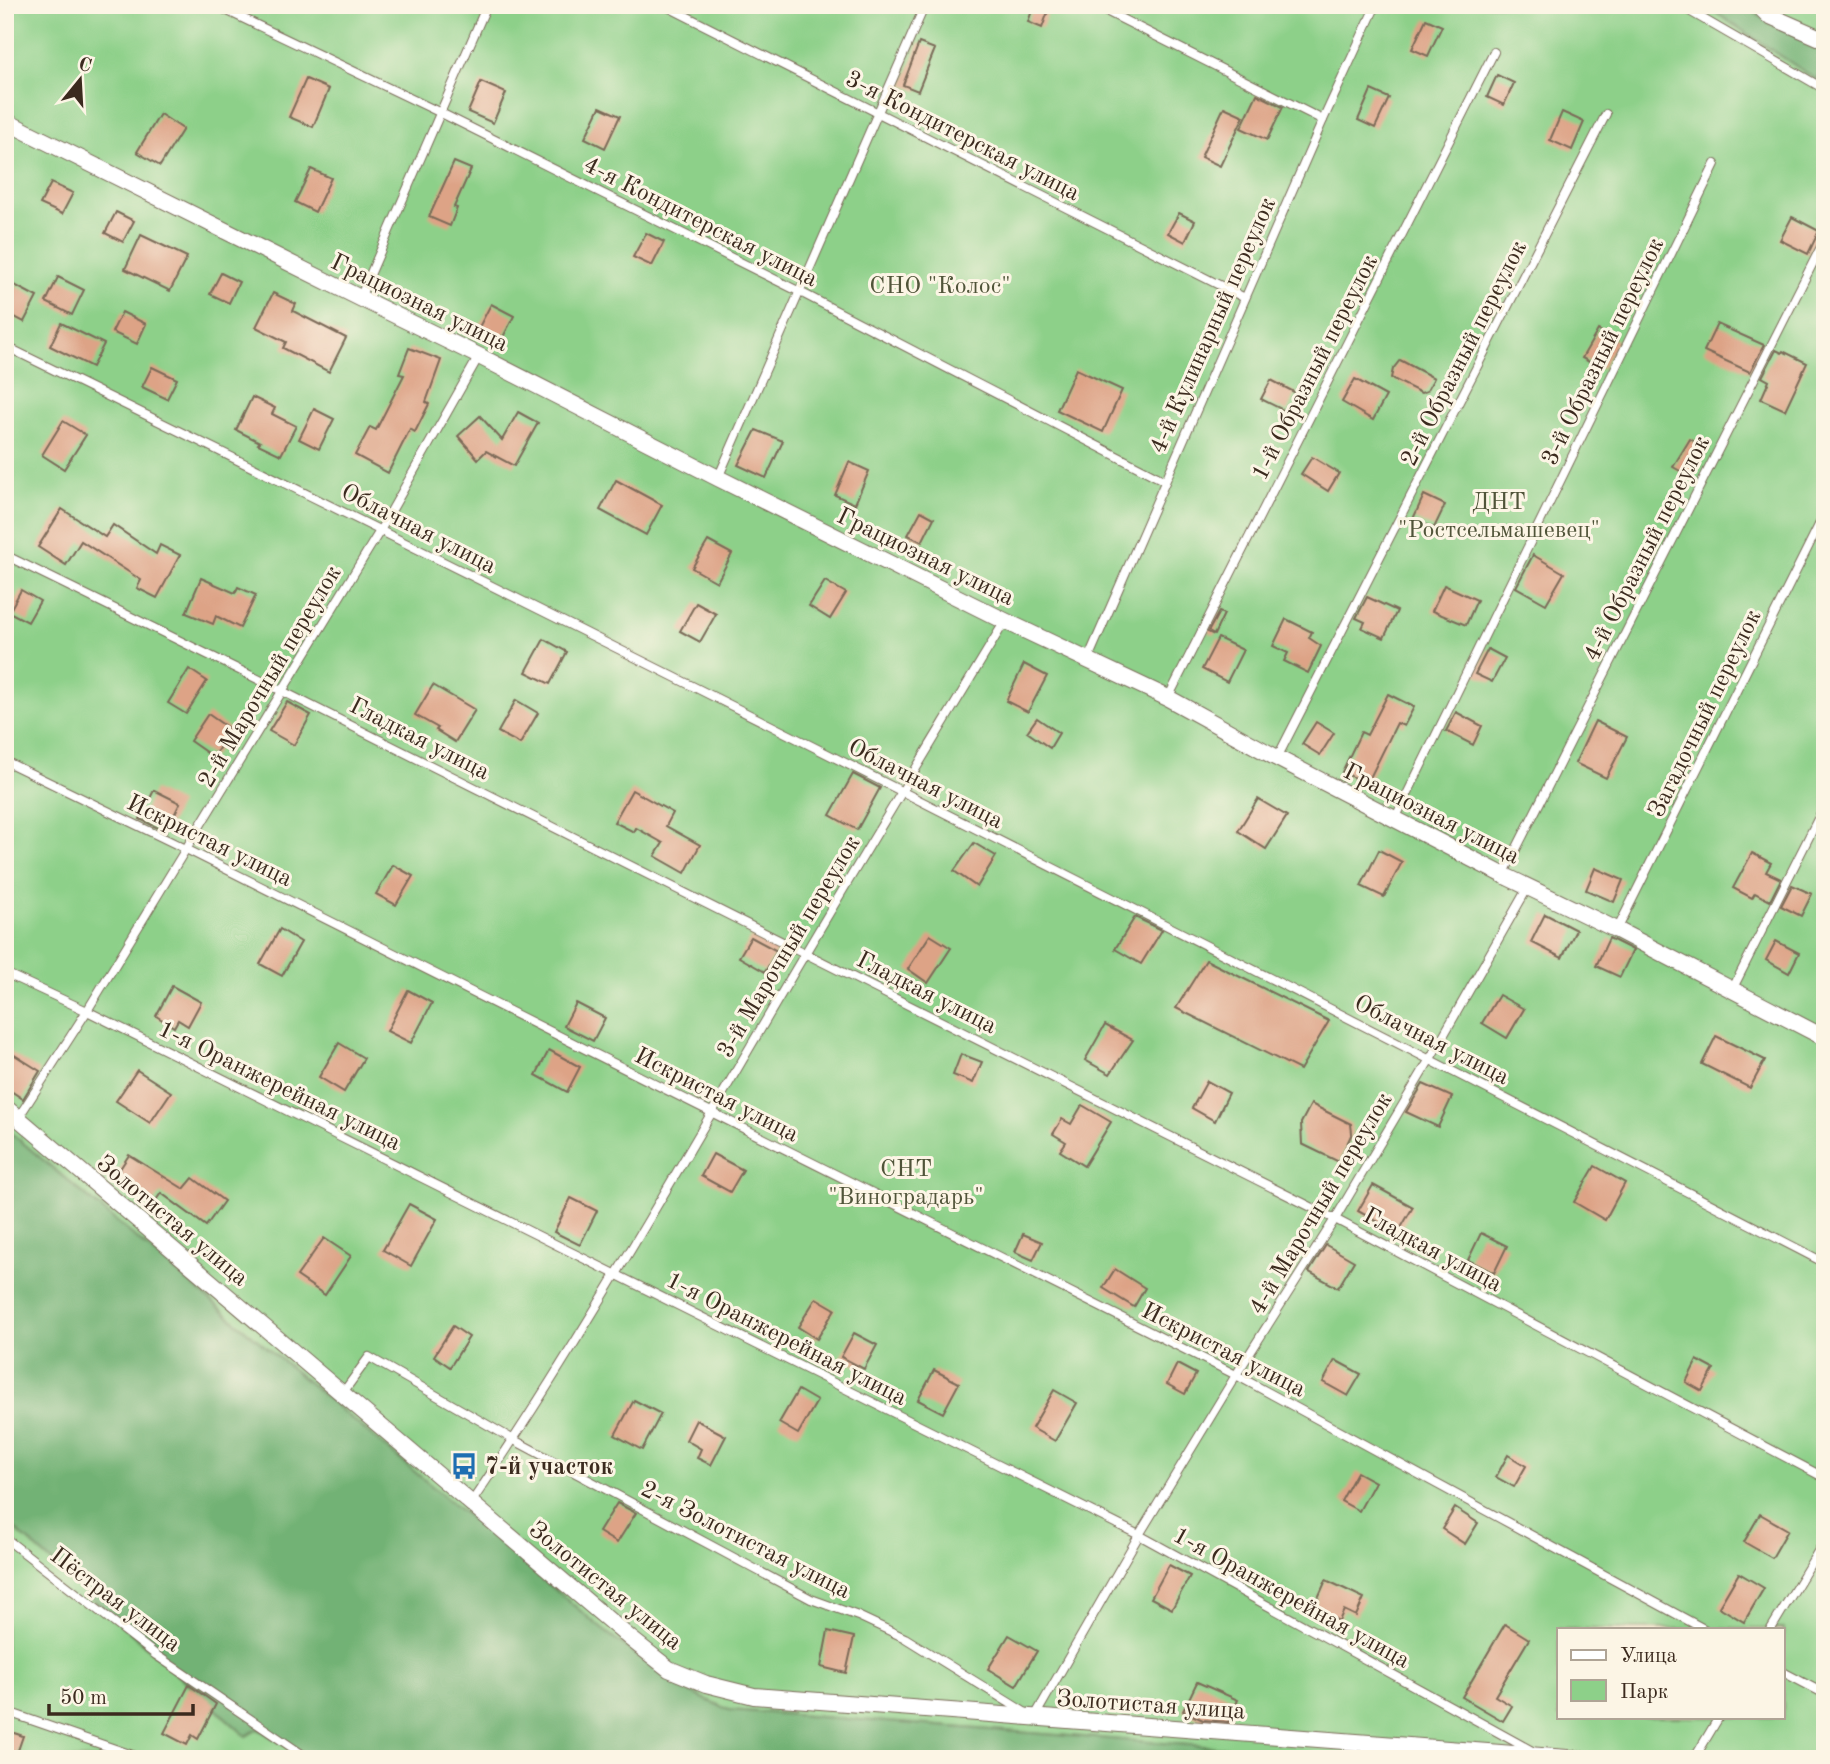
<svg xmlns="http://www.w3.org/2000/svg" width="1830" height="1764" font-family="'Old Standard TT',serif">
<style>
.green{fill:#8dd089;stroke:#647d54;stroke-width:2;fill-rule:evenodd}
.forest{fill:#72b275;stroke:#566e4a;stroke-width:2}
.building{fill:#dda386}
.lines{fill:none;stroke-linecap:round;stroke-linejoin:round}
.service-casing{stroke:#7b6a58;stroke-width:10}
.minor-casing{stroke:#7b6a58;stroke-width:18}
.service{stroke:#fff;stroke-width:8}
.minor{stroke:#fff;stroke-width:16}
.labels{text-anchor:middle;stroke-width:6;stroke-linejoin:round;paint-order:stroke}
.street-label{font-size:24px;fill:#3b2a1e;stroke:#fcf5e5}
.park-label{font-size:24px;fill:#505439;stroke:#fcf5e5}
.poi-label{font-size:24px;font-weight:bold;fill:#3b2a1e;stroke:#fcf5e5;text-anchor:start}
</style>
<rect width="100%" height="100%" fill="#fcf5e5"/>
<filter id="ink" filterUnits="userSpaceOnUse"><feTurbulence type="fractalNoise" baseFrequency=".0143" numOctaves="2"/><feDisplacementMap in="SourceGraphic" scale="14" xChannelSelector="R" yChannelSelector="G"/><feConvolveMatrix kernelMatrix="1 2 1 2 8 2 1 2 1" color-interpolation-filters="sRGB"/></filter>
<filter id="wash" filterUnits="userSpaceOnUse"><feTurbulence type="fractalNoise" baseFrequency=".00686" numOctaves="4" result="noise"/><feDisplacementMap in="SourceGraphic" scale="28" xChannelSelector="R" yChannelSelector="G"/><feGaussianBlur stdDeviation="1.57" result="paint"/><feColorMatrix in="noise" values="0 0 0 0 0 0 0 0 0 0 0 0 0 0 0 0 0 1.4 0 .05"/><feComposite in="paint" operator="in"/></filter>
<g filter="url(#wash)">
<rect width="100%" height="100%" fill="#f3e0c3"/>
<g class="green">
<path d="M 5,5 L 1825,5 L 1825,1759 L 1372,1759 L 729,1710 L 680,1688 L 602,1629 L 5,1128 ZM 1559,1629 L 1783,1629 L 1783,1717 L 1559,1717 Z"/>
<polygon points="5,1520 246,1736 258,1729 311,1759 5,1759"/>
</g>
<g class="forest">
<polygon points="1704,5 1748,5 1765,20 1825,46 1825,64 1817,80"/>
<polygon points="5,1128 602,1629 680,1688 729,1710 1372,1759 311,1759 258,1729 246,1736 5,1520"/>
</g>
<g id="blocks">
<g class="building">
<polygon points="1034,5 1049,9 1042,28 1028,22"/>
<polygon points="1426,19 1442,26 1428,56 1412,49"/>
<polygon points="919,43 935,49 918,91 903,85"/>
<polygon points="1497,75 1514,83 1504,105 1487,97"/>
<polygon points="306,79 329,89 313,127 289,117"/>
<polygon points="481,82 506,93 493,123 468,112"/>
<polygon points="1371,90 1389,98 1375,128 1358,120"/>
<polygon points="1257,94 1283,107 1267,140 1241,128"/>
<polygon points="600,107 620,116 605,148 585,138"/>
<polygon points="1224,107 1244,116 1220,166 1201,157"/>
<polygon points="1562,112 1584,122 1572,150 1550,140"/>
<polygon points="160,114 183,129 160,166 137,152"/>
<polygon points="454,162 471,169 454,207 457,208 450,226 429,217"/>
<polygon points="311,169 331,178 315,212 295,202"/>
<polygon points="51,183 73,193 62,214 40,204"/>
<polygon points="116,212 134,221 123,242 105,233"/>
<polygon points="1179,213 1195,221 1185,242 1168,233"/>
<polygon points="1792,217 1819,231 1808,254 1780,240"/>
<polygon points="646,233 664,242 652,266 633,257"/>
<polygon points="141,235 187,257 170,291 125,269"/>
<polygon points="221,273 239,282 229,303 210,294"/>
<polygon points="58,277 84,290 72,315 46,302"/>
<polygon points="5,280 37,297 24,322 5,312"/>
<polygon points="273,293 296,304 293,311 346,338 329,372 283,348 286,342 256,327"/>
<polygon points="491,304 514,316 501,341 478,329"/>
<polygon points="122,312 146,324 137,344 112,332"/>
<polygon points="61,323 104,344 92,367 50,346"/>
<polygon points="1717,324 1764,345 1750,372 1704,351"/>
<polygon points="1598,330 1618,341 1602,369 1582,358"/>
<polygon points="409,348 441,360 426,402 429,404 415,432 410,429 388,473 355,455 370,427 376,430 404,375 399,374"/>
<polygon points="1776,350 1782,353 1783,351 1807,363 1785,410 1761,399 1769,381 1762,377"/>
<polygon points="1400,360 1434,378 1427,391 1421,393 1391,378 1393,369"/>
<polygon points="152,367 177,379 167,399 142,387"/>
<polygon points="1076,369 1122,390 1103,432 1057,410"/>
<polygon points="1355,379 1386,396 1373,420 1342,402"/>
<polygon points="1271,380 1296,393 1287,412 1261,399"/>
<polygon points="252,397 275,408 272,414 296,426 281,455 258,444 260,442 236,430"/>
<polygon points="314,409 334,419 319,449 299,439"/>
<polygon points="518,412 538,423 514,466 486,451 478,459 458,436 480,416 502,440"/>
<polygon points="63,421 86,435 64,469 42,455"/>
<polygon points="756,430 783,441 766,478 738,465"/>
<polygon points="1690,439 1707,449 1691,477 1673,467"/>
<polygon points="1312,457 1339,473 1328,491 1301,474"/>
<polygon points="849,462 869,471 855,504 835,495"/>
<polygon points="616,480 662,505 646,535 600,510"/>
<polygon points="1424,495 1445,505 1434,528 1413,519"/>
<polygon points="62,509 105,537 113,525 156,554 160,545 180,555 157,598 137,588 141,580 81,541 66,565 38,547"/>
<polygon points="921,511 934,518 922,542 908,535"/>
<polygon points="708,541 732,554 717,582 692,568"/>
<polygon points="1533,555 1564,573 1546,604 1516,587"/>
<polygon points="201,578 235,593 238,587 256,595 240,628 216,616 213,624 186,613"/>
<polygon points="825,581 846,593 830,619 809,606"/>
<polygon points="1444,585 1477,600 1466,625 1432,611"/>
<polygon points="21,590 40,601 28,622 9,612"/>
<polygon points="1367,597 1397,611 1384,638 1362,628 1365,622 1356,618"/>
<polygon points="696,603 716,614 700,642 680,631"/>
<polygon points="1219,612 1224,614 1214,635 1208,632"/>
<polygon points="1286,619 1312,632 1309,638 1321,646 1308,673 1284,661 1288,653 1273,646"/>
<polygon points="1218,638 1243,650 1227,682 1202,669"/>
<polygon points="544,639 567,652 550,684 526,672"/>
<polygon points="1488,649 1505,658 1492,682 1475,674"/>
<polygon points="1024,664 1047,676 1028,712 1006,701"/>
<polygon points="189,669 207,681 186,714 168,703"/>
<polygon points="433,685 475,710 455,742 436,730 438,728 415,715"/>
<polygon points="1388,694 1414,707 1404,726 1397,723 1367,784 1342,772 1361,732 1367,735"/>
<polygon points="516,700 538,713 520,744 498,732"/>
<polygon points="287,702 311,715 294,745 269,731"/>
<polygon points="1456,712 1482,726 1473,745 1446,731"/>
<polygon points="208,714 231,730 213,757 190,741"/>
<polygon points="1037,718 1059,733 1050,748 1027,732"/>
<polygon points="1595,721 1627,737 1606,778 1575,763"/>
<polygon points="1316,722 1334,733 1320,755 1302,744"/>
<polygon points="853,774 880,788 857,830 830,815"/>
<polygon points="154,790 180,803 166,832 140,819"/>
<polygon points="632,790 673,813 666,826 700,845 685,873 655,856 663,843 636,828 634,832 614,822"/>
<polygon points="1258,799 1287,816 1266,849 1238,831"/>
<polygon points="974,843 996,856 977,887 954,871"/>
<polygon points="1379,850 1402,862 1384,897 1361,886"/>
<polygon points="1752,853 1771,863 1766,872 1781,879 1770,901 1755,893 1752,898 1733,888"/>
<polygon points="393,865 413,876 396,905 376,894"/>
<polygon points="1595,868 1623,880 1614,902 1586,890"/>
<polygon points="1792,885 1812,894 1801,916 1781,906"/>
<polygon points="1545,914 1576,930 1562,958 1531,942"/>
<polygon points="1135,917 1162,930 1141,964 1115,949"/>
<polygon points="280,929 301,942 282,976 260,964"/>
<polygon points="930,935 951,948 928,983 908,969"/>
<polygon points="751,937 777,951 765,972 739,957"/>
<polygon points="1609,938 1633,950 1620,977 1596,966"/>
<polygon points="1776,941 1799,953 1789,973 1766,960"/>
<polygon points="1206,960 1329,1021 1300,1070 1176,1008"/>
<polygon points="172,986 201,1002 188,1026 178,1020 174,1027 156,1016"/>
<polygon points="408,990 432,1003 411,1043 387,1031"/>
<polygon points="1499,995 1524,1009 1507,1038 1482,1023"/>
<polygon points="576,1003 605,1018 593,1041 564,1026"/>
<polygon points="1105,1025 1133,1040 1110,1074 1085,1060"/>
<polygon points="1716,1036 1765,1060 1750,1088 1702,1064"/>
<polygon points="339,1043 364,1058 344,1092 319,1077"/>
<polygon points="5,1049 40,1071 23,1099 5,1087"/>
<polygon points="549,1050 580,1067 567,1092 536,1075"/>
<polygon points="961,1054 982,1062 973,1083 953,1075"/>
<polygon points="137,1070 171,1092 150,1123 116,1101"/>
<polygon points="1207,1081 1229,1093 1215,1121 1192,1108"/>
<polygon points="1423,1084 1452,1097 1438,1127 1406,1112"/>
<polygon points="1311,1104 1351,1124 1352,1133 1339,1162 1302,1144 1301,1123"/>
<polygon points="1082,1105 1111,1122 1084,1166 1060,1151 1066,1142 1053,1134 1062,1119 1071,1124"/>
<polygon points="713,1154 743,1170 730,1192 701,1176"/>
<polygon points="129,1155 184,1189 193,1178 224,1201 206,1226 161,1193 154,1203 114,1178"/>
<polygon points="1595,1166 1625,1183 1605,1220 1574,1202"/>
<polygon points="1373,1185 1413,1207 1398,1233 1358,1211"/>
<polygon points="571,1198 597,1211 580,1245 554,1232"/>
<polygon points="409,1204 437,1219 411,1266 383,1250"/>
<polygon points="1481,1233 1507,1246 1494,1273 1468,1260"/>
<polygon points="1023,1234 1042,1242 1033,1260 1015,1252"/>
<polygon points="324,1238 351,1256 325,1295 297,1276"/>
<polygon points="1326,1245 1354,1261 1338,1288 1309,1272"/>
<polygon points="1115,1269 1145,1288 1134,1307 1103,1288"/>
<polygon points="816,1298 835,1309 817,1339 798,1327"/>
<polygon points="453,1326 469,1337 450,1367 434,1356"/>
<polygon points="854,1333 877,1345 864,1369 841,1357"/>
<polygon points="1335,1360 1361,1374 1348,1396 1323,1382"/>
<polygon points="1697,1360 1714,1369 1702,1391 1686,1382"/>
<polygon points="1177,1364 1196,1374 1185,1394 1167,1384"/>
<polygon points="934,1370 959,1383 943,1413 918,1400"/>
<polygon points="798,1390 817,1401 798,1434 779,1423"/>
<polygon points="1054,1390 1077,1403 1055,1441 1032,1428"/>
<polygon points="634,1400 661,1414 642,1450 615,1435"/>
<polygon points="696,1420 726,1436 711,1465 697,1458 701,1449 686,1440"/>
<polygon points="1508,1455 1526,1466 1514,1487 1496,1477"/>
<polygon points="1357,1472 1375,1482 1359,1511 1341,1501"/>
<polygon points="617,1503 636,1513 617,1543 599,1532"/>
<polygon points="1455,1508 1478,1523 1465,1544 1442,1529"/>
<polygon points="1760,1514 1788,1530 1772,1558 1744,1542"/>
<polygon points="1169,1565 1190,1576 1172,1609 1151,1598"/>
<polygon points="1739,1573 1764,1588 1744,1622 1719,1607"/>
<polygon points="1326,1580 1364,1598 1356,1616 1344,1610 1339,1621 1313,1609"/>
<polygon points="1505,1624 1529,1639 1495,1696 1512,1706 1503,1721 1462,1697"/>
<polygon points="828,1631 854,1637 846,1673 821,1667"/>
<polygon points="1009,1635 1037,1651 1016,1686 988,1669"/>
<polygon points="1197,1682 1238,1700 1228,1722 1203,1720 1183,1711"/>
<polygon points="189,1685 216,1704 198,1739 192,1735 187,1745 164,1733"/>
<polygon points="5,1730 23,1736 15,1759 5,1759"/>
</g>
</g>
</g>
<g filter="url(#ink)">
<use href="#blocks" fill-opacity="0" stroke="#7b6a58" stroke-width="2"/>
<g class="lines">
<defs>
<g id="service">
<polyline points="215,5 441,113 800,292 1165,481"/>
<polyline points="664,5 1245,298"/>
<polyline points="1094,5 1323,120"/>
<polyline points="1679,5 1819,86"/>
<polyline points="360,298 487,5"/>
<path d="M 5,346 C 616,644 1221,951 1825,1263"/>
<polyline points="718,478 925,5"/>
<polyline points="5,555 282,691 1335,1219 1825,1478"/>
<polyline points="1087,661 1323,120 1376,5"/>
<polyline points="1168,698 1494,52"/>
<polyline points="1277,758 1606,114"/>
<polyline points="5,761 186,849 1236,1375 1704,1629"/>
<polyline points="1395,819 1715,164"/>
<polyline points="1503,875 1825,239"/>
<polyline points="1617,930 1825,513"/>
<polyline points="5,973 87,1011 1139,1535 1534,1752"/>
<polyline points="1732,990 1825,805"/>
<polyline points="18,1118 87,1011 381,529 479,356"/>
<polyline points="342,1394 369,1357 514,1440 811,1599 858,1616 905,1638 1034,1718 1139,1535 1236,1375 1335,1219 1430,1059 1528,887"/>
<path d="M 471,1503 C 577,1347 670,1183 766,1020 C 844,886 925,754 1005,621"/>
<polyline points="5,1538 156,1655 309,1759"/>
<polyline points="1771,1629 1825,1540"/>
<polyline points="1783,1672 1825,1694"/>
<polyline points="5,1711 144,1759"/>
<polyline points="1694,1759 1719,1717"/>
</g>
<g id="minor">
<polyline points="1758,5 1768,15 1825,40"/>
<polyline points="5,121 360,298 479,356 718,478 1005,621 1168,698 1277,758 1503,875 1617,930 1825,1038"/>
<polyline points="5,1107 631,1639 669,1669 706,1684 754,1696 1580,1759"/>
</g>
</defs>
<use href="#service" class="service-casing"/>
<use href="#minor" class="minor-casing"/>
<use href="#service" class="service"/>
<use href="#minor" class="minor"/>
</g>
</g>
<defs>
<symbol id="bus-bare" viewBox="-9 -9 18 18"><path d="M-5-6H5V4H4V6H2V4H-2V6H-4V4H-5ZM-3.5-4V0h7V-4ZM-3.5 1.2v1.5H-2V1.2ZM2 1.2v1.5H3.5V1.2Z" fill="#1f6fb2" stroke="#fcf5e5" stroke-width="2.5" paint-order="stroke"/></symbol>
</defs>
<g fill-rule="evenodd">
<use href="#bus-bare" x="445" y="1447" width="38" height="38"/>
</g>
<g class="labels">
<g class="street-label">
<text transform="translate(963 135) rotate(27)" y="8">3-я Кондитерская улица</text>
<text transform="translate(701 221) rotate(27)" y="8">4-я Кондитерская улица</text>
<text transform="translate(420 302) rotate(26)" y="8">Грациозная улица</text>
<text transform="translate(1212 325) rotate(-66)" y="8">4-й Кулинарный переулок</text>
<text transform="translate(1602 351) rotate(-64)" y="8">3-й Образный переулок</text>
<text transform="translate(1463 353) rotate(-63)" y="8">2-й Образный переулок</text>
<text transform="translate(1314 367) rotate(-63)" y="8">1-й Образный переулок</text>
<text transform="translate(419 528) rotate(27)" y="8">Облачная улица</text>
<text transform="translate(1646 548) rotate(-63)" y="8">4-й Образный переулок</text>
<text transform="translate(926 556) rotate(26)" y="8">Грациозная улица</text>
<text transform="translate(269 676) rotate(-59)" y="8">2-й Марочный переулок</text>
<text transform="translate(1704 713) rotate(-64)" y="8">Загадочный переулок</text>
<text transform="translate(420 738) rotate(27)" y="8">Гладкая улица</text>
<text transform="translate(926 783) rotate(27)" y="8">Облачная улица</text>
<text transform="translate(1432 813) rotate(27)" y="8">Грациозная улица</text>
<text transform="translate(210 840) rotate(26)" y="8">Искристая улица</text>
<text transform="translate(788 946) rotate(-59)" y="8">3-й Марочный переулок</text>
<text transform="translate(927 992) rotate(27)" y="8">Гладкая улица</text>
<text transform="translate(1432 1039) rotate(27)" y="8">Облачная улица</text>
<text transform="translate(280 1085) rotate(26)" y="8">1-я Оранжерейная улица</text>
<text transform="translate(717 1094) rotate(27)" y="8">Искристая улица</text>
<text transform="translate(1320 1203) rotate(-59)" y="8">4-й Марочный переулок</text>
<text transform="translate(173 1220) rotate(40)" y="8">Золотистая улица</text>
<text transform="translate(1433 1249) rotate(28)" y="8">Гладкая улица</text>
<text transform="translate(787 1338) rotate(27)" y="8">1-я Оранжерейная улица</text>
<text transform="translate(1224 1349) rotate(27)" y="8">Искристая улица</text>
<text transform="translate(746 1539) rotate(27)" y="8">2-я Золотистая улица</text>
<text transform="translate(606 1585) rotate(39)" y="8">Золотистая улица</text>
<text transform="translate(1292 1597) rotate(29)" y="8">1-я Оранжерейная улица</text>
<text transform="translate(116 1599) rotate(37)" y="8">Пёстрая улица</text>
<text transform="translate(1151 1704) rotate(4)" y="8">Золотистая улица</text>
</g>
<g class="park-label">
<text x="940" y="293">СНО "Колос"</text>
<text x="1499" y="509">ДНТ<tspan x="1499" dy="28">"Ростсельмашевец"</tspan></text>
<text x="906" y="1176">СНТ<tspan x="906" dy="28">"Виноградарь"</tspan></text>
</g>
<g class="poi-label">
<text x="485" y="1474">7-й участок</text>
</g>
</g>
<rect width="1830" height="1764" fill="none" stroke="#fcf5e5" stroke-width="28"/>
<rect x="1557" y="1628" width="228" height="91" fill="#fcf5e5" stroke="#afa495" stroke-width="2"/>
<rect x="1571" y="1650" width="35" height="10" fill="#ffffff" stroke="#afa495" stroke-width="2"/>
<text x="1620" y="1662" font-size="21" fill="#3b2a1e">Улица</text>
<rect x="1571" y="1680" width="35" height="21" fill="#8dd089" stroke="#afa495" stroke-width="2"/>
<text x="1620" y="1698" font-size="21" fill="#3b2a1e">Парк</text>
<g transform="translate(80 80) rotate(18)" stroke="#fcf5e5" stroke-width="5" paint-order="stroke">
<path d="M0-5L12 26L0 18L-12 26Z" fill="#3b2a1e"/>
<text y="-10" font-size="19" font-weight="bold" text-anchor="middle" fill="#3b2a1e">С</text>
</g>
<path d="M49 1704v10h144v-10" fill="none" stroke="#3b2a1e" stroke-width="3.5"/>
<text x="60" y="1704" font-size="21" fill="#3b2a1e" stroke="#fcf5e5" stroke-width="5" paint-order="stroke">50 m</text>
</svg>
